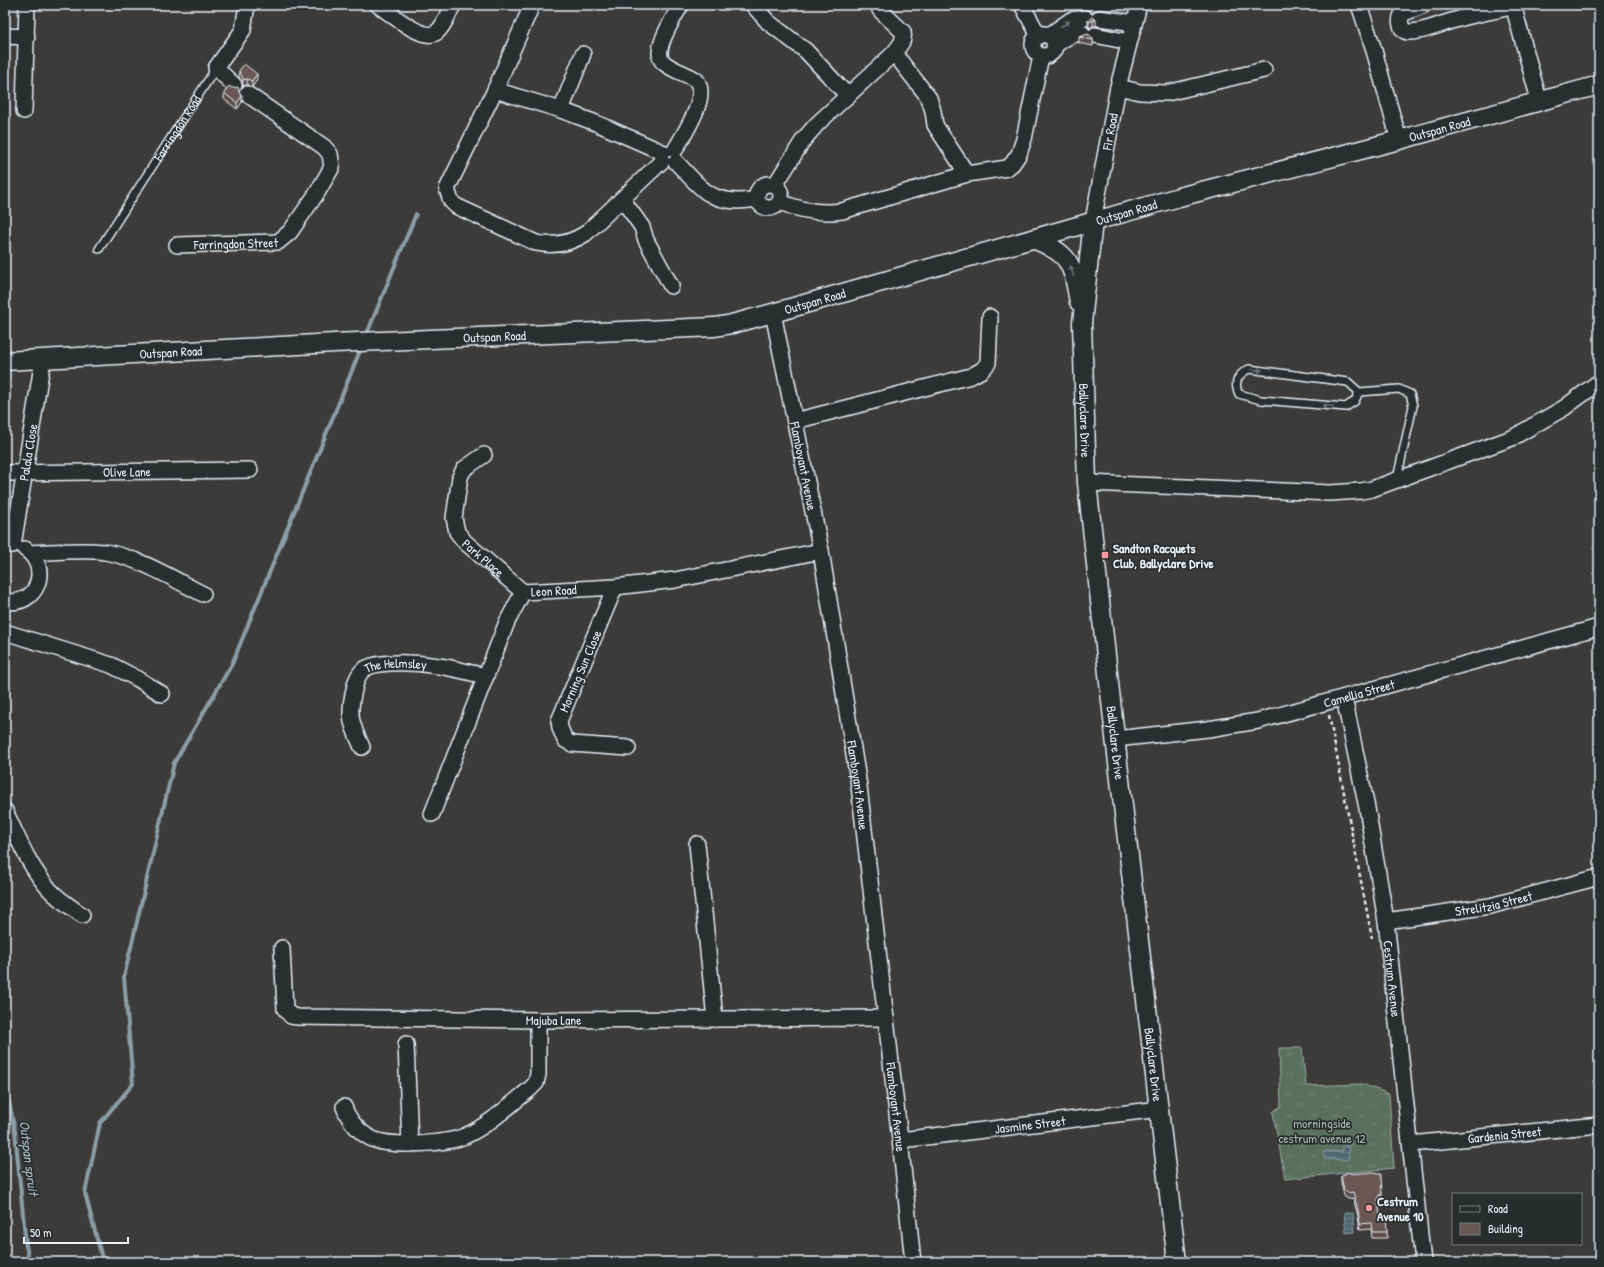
<svg xmlns="http://www.w3.org/2000/svg" width="1604" height="1267" font-family="'Patrick Hand',sans-serif">
<style>
.grass{fill:url(#grass-tufts);stroke:#a0b0aa}
.water{fill:url(#water-rules);stroke:#8b9ea7}
.lines{fill:none;stroke-linecap:round;stroke-linejoin:round}
.stream{stroke:#8b9ea7;stroke-width:4}
.service-casing{stroke:#e8f1f8;stroke-width:10}
.minor-casing{stroke:#e8f1f8;stroke-width:18}
.tertiary-casing{stroke:#e8f1f8;stroke-width:21}
.path{stroke:#e8f1f8;stroke-width:2.5;stroke-dasharray:4 3;stroke-linecap:butt}
.service{stroke:#2a2d2e;stroke-width:7}
.minor{stroke:#2a2d2e;stroke-width:15}
.tertiary{stroke:#2a2d2e;stroke-width:18}
.wall{fill:#5a4b49;stroke:#e8f1f8}
.shaded-wall{fill:#4a3d3c;stroke:#e8f1f8}
.building{fill:#695755;stroke:#e8f1f8}
.oneway{fill:#6c7275}
.poi-dot{fill:#ff9aa2;stroke:#2a2d2e;stroke-width:1.5}
.labels{text-anchor:middle;stroke-width:3.5;stroke-linejoin:round;paint-order:stroke}
.street-label{font-size:13px;fill:#e8f1f8;stroke:#2a2d2e}
.poi-label{font-size:13px;font-weight:bold;fill:#e8f1f8;stroke:#2a2d2e;text-anchor:start}
.park-label{font-size:13px;fill:#a7b7b2;stroke:#2a2d2e}
.water-label{font-size:14px;font-style:italic;fill:#aab9c2;stroke:#2a2d2e}
</style>
<defs>
<pattern id="grass-tufts" width="24" height="20" patternUnits="userSpaceOnUse"><rect width="24" height="20" fill="#58705d"/><path d="M3 7l-1-3M5 7V3M7 7l1-3M15 17l-1-3M17 17v-4M19 17l1-3" fill="none" stroke="#708575"/></pattern>
<pattern id="water-rules" width="6" height="5" patternUnits="userSpaceOnUse"><rect width="6" height="5" fill="#4d6671"/><path d="M0 2.5h6" fill="none" stroke="#677c86"/></pattern>
</defs>
<rect width="100%" height="100%" fill="#3d3a3a"/>
<filter id="ink" filterUnits="userSpaceOnUse"><feTurbulence type="fractalNoise" baseFrequency=".025" numOctaves="2"/><feDisplacementMap in="SourceGraphic" scale="8" xChannelSelector="R" yChannelSelector="G"/><feConvolveMatrix kernelMatrix="1 2 1 2 8 2 1 2 1" color-interpolation-filters="sRGB"/></filter>
<g filter="url(#ink)">
<polygon class="grass" points="1279,1048 1302,1048 1306,1086 1362,1084 1389,1094 1394,1168 1285,1179 1273,1112 1281,1106"/>
<g class="water">
<polygon points="1342,1145 1348,1146 1349,1157 1347,1160 1325,1159 1323,1153 1326,1151 1342,1152"/>
<polygon points="1344,1213 1353,1213 1355,1232 1346,1233"/>
</g>
<g class="lines">
<g class="stream">
<polyline points="366,336 416,214"/>
<polyline points="5,1082 15,1131 26,1246 30,1262"/>
<polyline points="103,1262 85,1193 100,1123 133,1084 124,977 174,763 232,664 362,346"/>
</g>
<defs>
<g id="service">
<path id="s1" d="M 99,249 L 216,68"/>
<path d="M 1359,392 L 1355,401 L 1346,407 L 1261,400 L 1239,394 C 1233,383 1238,374 1249,369 L 1348,382 L 1359,392 L 1399,389 L 1410,394 L 1413,406 L 1397,479"/>
</g>
<g id="minor">
<path d="M 378,5 C 390,13 424,43 437,32 C 444,26 449,13 453,5"/>
<path d="M 532,5 L 495,90 L 447,189 L 451,201 L 456,206 L 536,243 C 554,247 569,244 585,234 L 662,161"/>
<polyline points="753,5 768,22 806,51 848,96"/>
<polyline points="1022,5 1039,36"/>
<polyline points="1359,5 1373,47 1399,140"/>
<path d="M 1424,5 L 1402,14 C 1399,20 1400,31 1408,32 C 1422,33 1445,22 1459,19 C 1478,13 1498,11 1517,5"/>
<polyline points="1513,5 1539,100"/>
<polyline points="1099,18 1134,23"/>
<circle cx="1044" cy="45" r="11"/>
<polyline points="1095,35 1129,42"/>
<polyline points="5,36 27,37"/>
<polyline points="1048,36 1071,20 1085,18"/>
<path d="M 1054,46 C 1064,39 1070,34 1082,33"/>
<polyline points="894,53 929,98 933,111 935,125 967,174"/>
<polyline points="234,85 216,68 243,30 247,5"/>
<polyline points="1118,87 1140,92 1167,93 1264,70"/>
<polyline points="495,90 561,110 596,123 662,152"/>
<polyline points="561,110 583,54"/>
<polyline points="24,111 27,5"/>
<path d="M 675,150 C 683,135 710,97 696,80 C 686,73 673,71 663,62 C 652,51 674,17 681,5"/>
<path d="M 676,162 C 685,171 698,187 708,193 C 722,202 741,202 757,199"/>
<circle cx="769" cy="196" r="12"/>
<path d="M 775,185 L 804,139 L 817,124 L 894,53 C 899,46 905,41 903,32 L 880,10 L 879,5"/>
<polyline points="622,199 642,227 646,240 671,286"/>
<path d="M 780,202 C 799,210 821,214 842,211 L 967,174 L 1007,168 L 1012,164 L 1019,154 L 1024,139 L 1041,56"/>
<path id="s2" d="M 1093,221 L 1118,87 L 1139,5"/>
<path id="s3" d="M 177,245 L 278,242 L 290,232 L 317,193 L 332,167 L 330,154 L 324,147 L 247,94"/>
<path id="s4" d="M 773,313 L 821,551 L 859,786 L 900,1140 L 913,1262"/>
<polyline points="795,421 971,376 982,370 988,363 990,317"/>
<path id="s5" d="M 484,455 L 464,469 L 460,477 L 454,518 L 457,532 L 465,542 L 523,592"/>
<path id="s6" d="M 5,473 L 250,470"/>
<polyline points="1087,483 1330,493 1361,491 1372,489 1512,438 1564,408 1599,382"/>
<path id="s7" d="M 13,545 L 43,359"/>
<path d="M 31,553 C 55,552 81,549 105,552 C 140,558 171,578 203,594"/>
<polyline points="615,587 559,721 560,728 565,740 572,744 628,748"/>
<path d="M 5,601 C 37,608 52,567 25,549"/>
<polyline points="5,632 111,665 138,679 162,694"/>
<path id="s8" d="M 1344,698 L 1367,808 L 1386,921 L 1423,1262"/>
<path id="s9" d="M 1115,739 L 1208,729 L 1258,721 L 1599,627"/>
<path id="s10" d="M 362,747 C 352,725 348,718 353,694 C 355,686 356,677 362,671 C 375,659 420,663 438,666 C 454,668 470,673 486,676"/>
<path d="M 5,811 C 18,838 29,867 50,890 C 58,899 71,907 82,915"/>
<path id="s11" d="M 432,814 L 507,622 L 523,592 L 615,587 L 675,580 L 821,551"/>
<polyline points="697,844 715,1019"/>
<path id="s12" d="M 1386,921 L 1490,906 L 1599,877"/>
<path id="s13" d="M 282,948 L 285,1009 L 291,1016 L 298,1017 L 538,1020 L 886,1018"/>
<polyline points="406,1044 410,1144"/>
<path d="M 344,1107 C 349,1121 361,1135 375,1140 C 395,1147 446,1144 465,1136 C 489,1125 510,1105 530,1089 L 536,1083 L 538,1074 L 538,1020"/>
<path id="s14" d="M 900,1140 L 1160,1109"/>
<path id="s15" d="M 1411,1144 L 1599,1125"/>
</g>
<g id="tertiary">
<path id="s16" d="M 1093,221 L 1082,323 L 1087,483 L 1116,746 L 1177,1262"/>
<path d="M 1033,239 C 1071,254 1072,263 1079,302"/>
<path id="s17" d="M 5,361 L 334,343 L 715,327 L 732,324 L 773,313 L 1179,197 L 1399,140 L 1599,85"/>
</g>
</defs>
<use href="#service" class="service-casing"/>
<use href="#minor" class="minor-casing"/>
<use href="#tertiary" class="tertiary-casing"/>
<polyline class="path" points="1329,715 1372,938"/>
<use href="#service" class="service"/>
<use href="#minor" class="minor"/>
<use href="#tertiary" class="tertiary"/>
</g>
<g class="wall">
<polygon points="1088,20 1096,20 1096,26 1093,26 1089,28 1088,26"/>
<polygon points="1079,37 1093,38 1093,46 1079,43"/>
<polygon points="239,71 257,80 252,87 247,85 243,86 242,82 239,77"/>
<polygon points="239,92 242,102 237,109 224,99 224,93"/>
<polygon points="1341,1176 1382,1199 1378,1204 1380,1215 1387,1232 1387,1238 1372,1238 1371,1229 1360,1230 1358,1216 1353,1198 1348,1199 1344,1196 1341,1182"/>
</g>
<g class="shaded-wall">
<polygon points="1093,20 1093,26 1089,28 1089,22"/>
<polygon points="257,74 257,80 252,87 252,81"/>
<polygon points="247,79 247,85 243,86 243,80"/>
<polygon points="242,96 242,102 237,109 237,103"/>
<polygon points="1382,1193 1382,1199 1378,1205 1378,1199"/>
</g>
<g class="building">
<polygon points="1092,17 1096,20 1093,20 1089,22 1088,20"/>
<polygon points="1088,34 1093,38 1093,40 1079,37"/>
<polygon points="244,64 257,74 252,81 247,79 243,80 242,76 239,71"/>
<polygon points="229,86 232,88 238,87 239,92 242,96 237,103 224,93"/>
<polygon points="1348,1172 1352,1174 1374,1172 1381,1174 1382,1193 1378,1199 1380,1215 1386,1216 1387,1232 1372,1232 1371,1223 1360,1224 1358,1210 1353,1192 1348,1193 1344,1190 1341,1176"/>
</g>
<defs><path id="oneway-solid" d="M-6-.8H1V-3.2L6.5 0L1 3.2V.8H-6Z"/></defs>
<g class="oneway">
<use href="#oneway-solid" transform="translate(1065 24) rotate(-33)"/>
<use href="#oneway-solid" transform="translate(1072 271) rotate(-107)"/>
<use href="#oneway-solid" transform="translate(1257 370) rotate(7)"/>
<use href="#oneway-solid" transform="translate(1328 406) rotate(-176)"/>
</g>
</g>
<g class="poi-dot">
<rect x="1101" y="551" width="8" height="8" rx="2"/>
<circle cx="1369" cy="1208" r="4"/>
</g>
<g class="labels">
<g class="street-label">
<text dy="5" stroke="none"><textPath href="#s1" startOffset="144">Farringdon Road</textPath></text>
<text dy="5" stroke="none"><textPath href="#s17" startOffset="1462">Outspan Road</textPath></text>
<text dy="5" stroke="none"><textPath href="#s2" startOffset="91">Fir Road</textPath></text>
<text dy="5" stroke="none"><textPath href="#s17" startOffset="1138">Outspan Road</textPath></text>
<text dy="5" stroke="none"><textPath href="#s3" startOffset="59">Farringdon Street</textPath></text>
<text dy="5" stroke="none"><textPath href="#s17" startOffset="814">Outspan Road</textPath></text>
<text dy="5" stroke="none"><textPath href="#s17" startOffset="490">Outspan Road</textPath></text>
<text dy="5" stroke="none"><textPath href="#s17" startOffset="166">Outspan Road</textPath></text>
<text dy="5" stroke="none"><textPath href="#s16" startOffset="200">Ballyclare Drive</textPath></text>
<text dy="5" stroke="none"><textPath href="#s7" startOffset="94">Palala Close</textPath></text>
<text dy="5" stroke="none"><textPath href="#s4" startOffset="156">Flamboyant Avenue</textPath></text>
<text dy="5" stroke="none"><textPath href="#s6" startOffset="122">Olive Lane</textPath></text>
<text dy="5" stroke="none"><textPath href="#s5" startOffset="126">Park Place</textPath></text>
<text dy="5" stroke="none"><textPath href="#s11" startOffset="271">Leon Road</textPath></text>
<text dy="5" stroke="none"><textPath href="#s10" startOffset="115">The Helmsley</textPath></text>
<text transform="translate(580 671) rotate(-67)" y="5">Morning Sun Close</text>
<text dy="5" stroke="none"><textPath href="#s9" startOffset="249">Camellia Street</textPath></text>
<text dy="5" stroke="none"><textPath href="#s16" startOffset="524">Ballyclare Drive</textPath></text>
<text dy="5" stroke="none"><textPath href="#s4" startOffset="480">Flamboyant Avenue</textPath></text>
<text dy="5" stroke="none"><textPath href="#s12" startOffset="109">Strelitzia Street</textPath></text>
<text dy="5" stroke="none"><textPath href="#s8" startOffset="285">Cestrum Avenue</textPath></text>
<text dy="5" stroke="none"><textPath href="#s13" startOffset="333">Majuba Lane</textPath></text>
<text dy="5" stroke="none"><textPath href="#s16" startOffset="848">Ballyclare Drive</textPath></text>
<text dy="5" stroke="none"><textPath href="#s4" startOffset="804">Flamboyant Avenue</textPath></text>
<text dy="5" stroke="none"><textPath href="#s14" startOffset="131">Jasmine Street</textPath></text>
<text dy="5" stroke="none"><textPath href="#s15" startOffset="94">Gardenia Street</textPath></text>
</g>
<g class="poi-label">
<text x="1113" y="553">Sandton Racquets<tspan x="1113" dy="15">Club, Ballyclare Drive</tspan></text>
<text x="1377" y="1206">Cestrum<tspan x="1377" dy="15">Avenue 10</tspan></text>
</g>
<g class="park-label">
<text x="1322" y="1128">morningside<tspan x="1322" dy="15">cestrum avenue 12</tspan></text>
</g>
<g class="water-label">
<text transform="translate(29 1158) rotate(83)" y="5">Outspan spruit</text>
</g>
</g>
<rect width="1604" height="1267" fill="none" stroke="#2a2d2e" stroke-width="20"/>
<rect x="10" y="10" width="1584" height="1247" fill="none" stroke="#e8f1f8" stroke-width="1.5" filter="url(#ink)"/>
<rect x="1452" y="1193" width="130" height="52" fill="#2a2d2e" stroke="#767b7f"/>
<rect x="1460" y="1206" width="20" height="6" fill="#2a2d2e" stroke="#767b7f"/>
<text x="1488" y="1213" font-size="12" fill="#e8f1f8">Road</text>
<rect x="1460" y="1223" width="20" height="12" fill="#695755" stroke="#767b7f"/>
<text x="1488" y="1233" font-size="12" fill="#e8f1f8">Building</text>
<path d="M24 1237v6h104v-6" fill="none" stroke="#e8f1f8" stroke-width="2"/>
<text x="30" y="1237" font-size="12" fill="#e8f1f8" stroke="#2a2d2e" stroke-width="3" paint-order="stroke">50 m</text>
</svg>
